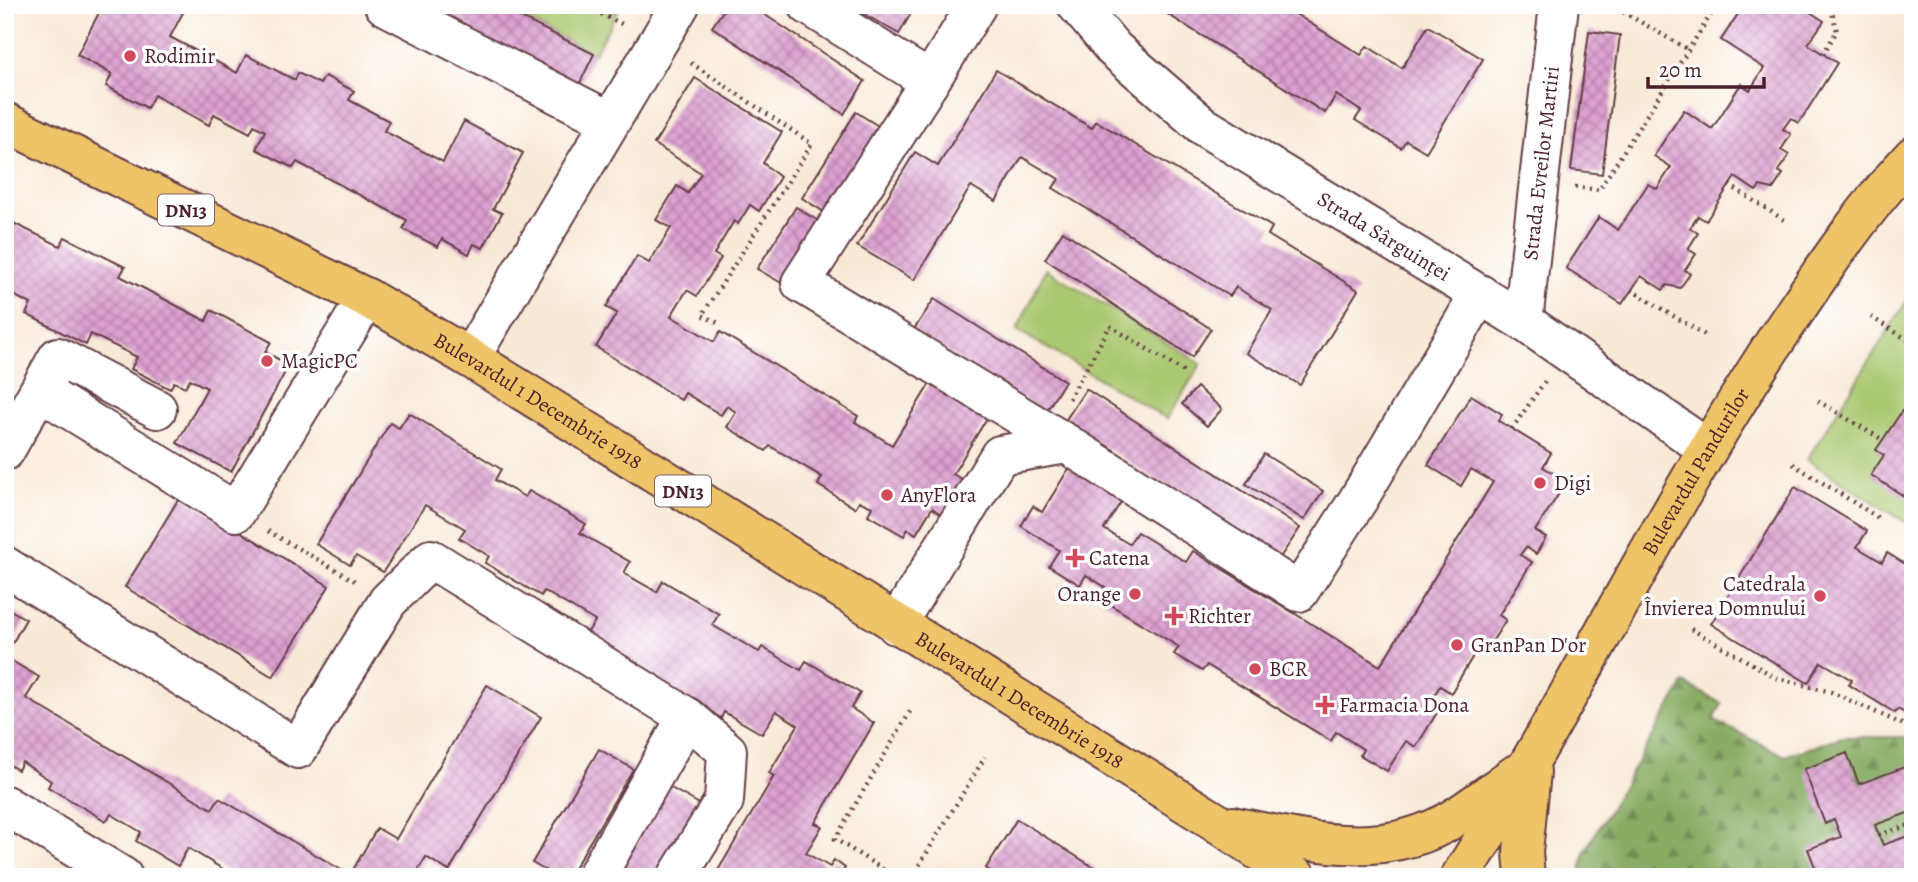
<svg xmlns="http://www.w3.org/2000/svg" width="1918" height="882" font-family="Alegreya,serif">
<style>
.green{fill:#aac870;stroke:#7a744e;stroke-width:2}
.forest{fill:url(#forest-firs);stroke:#686646;stroke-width:2}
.building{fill:url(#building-cross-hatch)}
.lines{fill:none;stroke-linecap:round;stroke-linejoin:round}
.minor-casing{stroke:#643d45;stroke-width:42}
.major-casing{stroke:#643d45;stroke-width:42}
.path{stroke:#643d45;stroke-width:4.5;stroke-dasharray:2 5;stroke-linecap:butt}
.minor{stroke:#fff;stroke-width:38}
.major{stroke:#efc469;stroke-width:38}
.poi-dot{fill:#d1495b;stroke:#fff;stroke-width:2.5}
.labels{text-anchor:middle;stroke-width:7;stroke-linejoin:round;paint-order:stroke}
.shield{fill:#fff;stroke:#80626b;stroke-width:2}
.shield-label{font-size:19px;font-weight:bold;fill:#4a1f2b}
.poi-label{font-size:21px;fill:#4a1f2b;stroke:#fff;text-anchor:start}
.street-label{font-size:21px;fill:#4a1f2b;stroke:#fff}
</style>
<defs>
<pattern id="forest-firs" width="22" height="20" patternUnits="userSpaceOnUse" patternTransform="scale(1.75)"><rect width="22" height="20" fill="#87ac62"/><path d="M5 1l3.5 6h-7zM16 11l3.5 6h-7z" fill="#708b51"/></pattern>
<pattern id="building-cross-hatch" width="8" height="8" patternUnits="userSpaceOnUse" patternTransform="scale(1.75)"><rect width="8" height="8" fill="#dda0d1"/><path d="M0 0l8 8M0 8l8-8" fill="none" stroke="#b582aa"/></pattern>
</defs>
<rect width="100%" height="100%" fill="#fff"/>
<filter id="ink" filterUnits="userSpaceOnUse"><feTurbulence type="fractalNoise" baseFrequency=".0143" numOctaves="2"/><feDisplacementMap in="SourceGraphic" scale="14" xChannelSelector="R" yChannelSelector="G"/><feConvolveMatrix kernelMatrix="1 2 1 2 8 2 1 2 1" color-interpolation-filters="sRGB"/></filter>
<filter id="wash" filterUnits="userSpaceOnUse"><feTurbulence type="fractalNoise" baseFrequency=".00686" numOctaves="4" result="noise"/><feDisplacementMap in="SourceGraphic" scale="28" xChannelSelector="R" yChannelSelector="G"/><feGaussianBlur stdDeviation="1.57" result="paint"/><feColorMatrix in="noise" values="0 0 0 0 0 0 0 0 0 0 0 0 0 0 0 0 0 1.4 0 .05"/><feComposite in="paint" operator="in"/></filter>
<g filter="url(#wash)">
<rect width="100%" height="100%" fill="#f8e9d7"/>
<g class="green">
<polygon points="495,5 621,5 594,54"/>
<polygon points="1046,269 1201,364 1167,419 1017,330"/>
<polygon points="1913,291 1913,527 1807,460"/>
</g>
<polygon class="forest" points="1684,683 1722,704 1713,720 1785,756 1842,737 1913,737 1913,877 1580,877 1585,851"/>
<g id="blocks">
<g class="building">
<polygon points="103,5 187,5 170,37 237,73 246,55 295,80 298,73 320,84 325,76 354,91 349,100 389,121 384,131 443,162 464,121 523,153 493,209 502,213 483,248 474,244 469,254 442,239 438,247 403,229 407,220 297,162 293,168 256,149 265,131 254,125 250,133 214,114 209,125 154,95 147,108 106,86 112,74 77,55"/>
<polygon points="414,5 495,5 594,54 578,87"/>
<polygon points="727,5 750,5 865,81 844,114 712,27"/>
<polygon points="848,5 916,5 899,34"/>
<polygon points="1153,5 1281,5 1361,55 1367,46 1402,68 1428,26 1483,59 1426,152 1406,140 1401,148 1355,120 1361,111 1336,95 1325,113"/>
<polygon points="1744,5 1779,5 1785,9 1788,5 1799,5 1824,21 1808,44 1837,63 1799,123 1791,118 1783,129 1791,134 1781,150 1789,155 1778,171 1783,174 1773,189 1760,186 1756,191 1735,177 1706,221 1698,216 1690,228 1698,233 1688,249 1696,254 1685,270 1690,274 1680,288 1667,285 1663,290 1641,276 1622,304 1566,268 1599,217 1618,230 1648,184 1657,189 1671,167 1654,156 1684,110 1712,129 1741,84 1750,90 1764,68 1721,40"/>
<polygon points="1589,31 1620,35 1602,174 1571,170"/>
<polygon points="996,70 1092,128 1096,121 1225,199 1272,227 1268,235 1358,290 1300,385 1246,353 1272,310 1236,287 1230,296 1053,188 1059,179 1022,157 996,201 971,186 914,280 857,246 915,152 938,166"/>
<polygon points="695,78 782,132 763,163 780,177 759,211 750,205 738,224 734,221 714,254 721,258 697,296 687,290 671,316 714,342 720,332 858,416 855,422 892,445 931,382 987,418 953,474 963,480 942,515 932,508 916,534 908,529 904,536 868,515 872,507 859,501 855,508 818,485 822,477 770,446 766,451 727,427 736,412 727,406 721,415 685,393 681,400 596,347 617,313 606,307 637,256 649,263 671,228 656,220 677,186 688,193 701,173 654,144"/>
<polygon points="856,112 883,129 829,215 802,198"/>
<polygon points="796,207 823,224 785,285 757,269"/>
<polygon points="5,219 60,246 65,237 125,267 120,276 206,321 211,310 271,342 265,352 289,365 231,472 177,443 207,388 190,379 185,387 174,382 170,389 131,369 137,357 91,334 86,345 26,314 31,304 5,291"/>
<polygon points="1063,231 1211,329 1192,357 1045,259"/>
<polygon points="934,299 1065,381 1045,413 913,331"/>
<polygon points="1197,387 1222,409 1207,426 1182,404"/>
<polygon points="1086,389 1300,528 1279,559 1065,421"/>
<polygon points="1471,395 1502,414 1499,421 1551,453 1543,467 1567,481 1535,531 1546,537 1536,554 1526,547 1520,555 1532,562 1499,615 1506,620 1486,651 1479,646 1451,693 1440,686 1428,705 1438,711 1416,747 1406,741 1387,771 1360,755 1363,749 1336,732 1331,741 1207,665 1202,671 1174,654 1179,647 1098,597 1105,587 1086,575 1080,585 1049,566 1059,550 1021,526 1033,506 1042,512 1071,465 1124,497 1104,529 1129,544 1137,532 1186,562 1193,551 1380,666 1493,482 1471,469 1461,486 1428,465"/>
<polygon points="1902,411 1910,417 1913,412 1913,502 1871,475 1884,455 1876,450"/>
<polygon points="409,413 501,469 495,480 525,497 529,491 586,524 580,533 630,562 624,573 657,592 663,581 719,614 712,625 759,652 762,647 801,670 806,661 860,693 851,708 874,723 815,823 822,826 806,853 830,867 834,860 845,868 839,877 714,877 774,776 769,773 798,725 776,711 762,734 724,712 721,718 584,638 595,621 544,591 541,596 485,563 489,556 459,538 465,529 425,505 383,572 356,556 350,565 316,544 390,423 399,428"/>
<polygon points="1264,454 1323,491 1304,520 1246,484"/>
<polygon points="1795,487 1867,531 1857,547 1882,562 1887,553 1913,569 1913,718 1898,709 1895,713 1892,711 1849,685 1852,680 1821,662 1808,683 1711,624"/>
<polygon points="181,495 329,586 273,677 125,587"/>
<polygon points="5,607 26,619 5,656"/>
<polygon points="5,657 39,677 26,698 212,809 219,798 350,875 377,828 396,839 487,685 541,717 449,871 426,857 414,877 236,877 188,848 178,866 136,841 141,832 111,814 106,821 48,787 51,781 22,762 18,770 5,762"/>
<polygon points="599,749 633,769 569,877 557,877 532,863"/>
<polygon points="1847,753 1859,784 1910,765 1913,773 1913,811 1875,825 1883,845 1908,836 1913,847 1913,877 1877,877 1876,873 1865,877 1819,877 1808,849 1841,837 1834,819 1825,824 1804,769"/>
<polygon points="669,787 703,806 661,877 616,877"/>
<polygon points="1017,819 1109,877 997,877 986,868"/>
</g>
</g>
</g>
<g filter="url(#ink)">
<use href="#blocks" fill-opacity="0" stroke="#643d45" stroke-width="2"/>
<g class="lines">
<defs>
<g id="minor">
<polyline points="384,5 610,121"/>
<polyline points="808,5 930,81 801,283 1067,444 1299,592 1358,500 1480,294"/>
<path id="s1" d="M 1077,5 L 1114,49 L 1203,126 L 1523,321 L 1708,449"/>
<polyline points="930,81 977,5"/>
<path id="s2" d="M 1523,321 L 1559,5"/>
<polyline points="470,358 680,5"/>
<polyline points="40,391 236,512 367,298"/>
<polyline points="5,451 58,357 157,409"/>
<polyline points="5,566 298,749 388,601 431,559 687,717 727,751 724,801 677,877"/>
<polyline points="896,625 1000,455 1067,444"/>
<polyline points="5,805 123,877"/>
<polyline points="596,877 687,717"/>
</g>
<g id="major">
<path id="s3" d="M 5,122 L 367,298 L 470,358 L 1216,822 L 1297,877"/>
<path d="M 1233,826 C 1307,841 1385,862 1454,818 C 1475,805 1495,789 1516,774"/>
<path id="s4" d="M 1460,877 C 1571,703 1661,516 1774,343 C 1817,278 1860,213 1913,156"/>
<polyline points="1525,877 1523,852 1531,772"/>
</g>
</defs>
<use href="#minor" class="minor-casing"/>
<use href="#major" class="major-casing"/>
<g class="path">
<polyline points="582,5 622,24"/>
<polyline points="1611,5 1689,50"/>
<polyline points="1823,54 1837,31 1830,5"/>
<polyline points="691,63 812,144 702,315 718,323"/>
<polyline points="1729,185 1784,220"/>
<polyline points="1575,187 1599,190 1717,5"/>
<polyline points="1631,290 1705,335"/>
<polyline points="1871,317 1913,343"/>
<polyline points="1069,399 1110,326 1186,373"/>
<polyline points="1818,401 1883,440"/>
<polyline points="1512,429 1545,381"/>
<polyline points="1793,464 1880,519"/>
<polyline points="268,531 355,581"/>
<polyline points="1691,629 1777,678 1831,692 1913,729"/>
<polyline points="1879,835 1913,824"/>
<polyline points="895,877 835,839 911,710"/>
<polyline points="912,877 985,757"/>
</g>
<use href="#minor" class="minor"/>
<use href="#major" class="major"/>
</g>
</g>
<g class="poi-dot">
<circle cx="130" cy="56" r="7"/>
<circle cx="267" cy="361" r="7"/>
<circle cx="1540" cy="483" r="7"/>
<circle cx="887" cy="495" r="7"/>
<path d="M1071.5 547.5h7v7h7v7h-7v7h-7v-7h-7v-7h7z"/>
<circle cx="1135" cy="594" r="7"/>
<circle cx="1820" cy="596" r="7"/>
<path d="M1170.5 605.5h7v7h7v7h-7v7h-7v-7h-7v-7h7z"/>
<circle cx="1457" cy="645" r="7"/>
<circle cx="1255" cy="669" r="7"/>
<path d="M1321.5 694.5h7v7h7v7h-7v7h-7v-7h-7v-7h7z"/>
</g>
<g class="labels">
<g class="shield">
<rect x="158" y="194.5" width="56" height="31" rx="5"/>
<rect x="655" y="475.5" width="56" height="31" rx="5"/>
</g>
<g class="shield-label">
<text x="186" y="217">DN13</text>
<text x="683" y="498">DN13</text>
</g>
<g class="poi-label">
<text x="144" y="63">Rodimir</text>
<text x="281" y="368">MagicPC</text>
<text x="1554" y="490">Digi</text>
<text x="901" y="502">AnyFlora</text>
<text x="1089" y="565">Catena</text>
<text x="1806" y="591" text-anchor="end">Catedrala<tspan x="1806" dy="24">Învierea Domnului</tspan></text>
<text x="1121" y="601" text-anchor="end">Orange</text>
<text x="1188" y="623">Richter</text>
<text x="1471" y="652">GranPan D'or</text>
<text x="1269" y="676">BCR</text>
<text x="1339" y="712">Farmacia Dona</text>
</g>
<g class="street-label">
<text dy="7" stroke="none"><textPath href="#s2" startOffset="159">Strada Evreilor Martiri</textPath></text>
<text dy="7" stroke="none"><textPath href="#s1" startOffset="387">Strada Sârguinței</textPath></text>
<text dy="7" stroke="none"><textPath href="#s3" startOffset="602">Bulevardul 1 Decembrie 1918</textPath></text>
<text dy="7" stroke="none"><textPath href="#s4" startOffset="469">Bulevardul Pandurilor</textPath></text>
<text dy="7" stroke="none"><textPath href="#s3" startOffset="1169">Bulevardul 1 Decembrie 1918</textPath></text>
</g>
</g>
<rect width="1918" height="882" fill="none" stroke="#fff" stroke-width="28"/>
<path d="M1648 77v10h116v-10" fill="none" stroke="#4a1f2b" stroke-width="3.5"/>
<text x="1659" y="77" font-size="21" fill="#4a1f2b" stroke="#ffffff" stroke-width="5" paint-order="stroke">20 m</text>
</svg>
